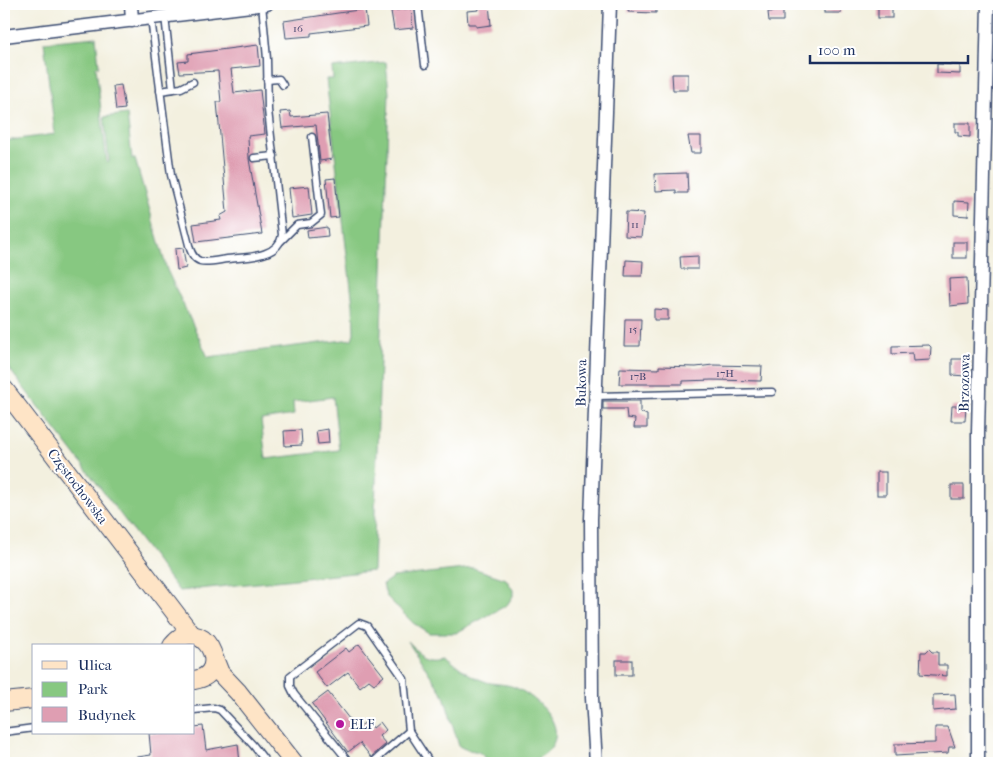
<svg xmlns="http://www.w3.org/2000/svg" width="1003" height="767" font-family="'IM FELL French Canon',serif">
<style>
.green{fill:#87c881;stroke:#517c70;fill-rule:evenodd}
.building{fill:#df9eb2}
.lines{fill:none;stroke-linecap:round;stroke-linejoin:round}
.lane-casing{stroke:#3b4c71;stroke-width:9}
.street-casing{stroke:#3b4c71;stroke-width:15}
.secondary-casing{stroke:#3b4c71;stroke-width:20}
.lane{stroke:#fff;stroke-width:6}
.street{stroke:#fff;stroke-width:12}
.secondary{stroke:#fee4c6;stroke-width:18}
.poi-dot{fill:#b5179e;stroke:#fff;stroke-width:2}
.labels{text-anchor:middle;stroke-width:4;stroke-linejoin:round;paint-order:stroke}
.number-label{font-size:11px;fill:#4c4b73}
.street-label{font-size:14px;fill:#1b2f5e;stroke:#fff}
.poi-label{font-size:14px;fill:#1b2f5e;stroke:#fff;text-anchor:start}
</style>
<rect width="100%" height="100%" fill="#fff"/>
<filter id="ink" filterUnits="userSpaceOnUse"><feTurbulence type="fractalNoise" baseFrequency=".02" numOctaves="2"/><feDisplacementMap in="SourceGraphic" scale="10" xChannelSelector="R" yChannelSelector="G"/><feConvolveMatrix kernelMatrix="1 2 1 2 8 2 1 2 1" color-interpolation-filters="sRGB"/></filter>
<filter id="wash" filterUnits="userSpaceOnUse"><feTurbulence type="fractalNoise" baseFrequency=".0096" numOctaves="4" result="noise"/><feDisplacementMap in="SourceGraphic" scale="20" xChannelSelector="R" yChannelSelector="G"/><feGaussianBlur stdDeviation="1.12" result="paint"/><feColorMatrix in="noise" values="0 0 0 0 0 0 0 0 0 0 0 0 0 0 0 0 0 1.4 0 .05"/><feComposite in="paint" operator="in"/></filter>
<g filter="url(#wash)">
<rect width="100%" height="100%" fill="#f3f0df"/>
<g class="green">
<path d="M 96,37 L 99,66 L 96,67 L 107,163 L 109,162 L 104,117 L 127,114 L 132,159 L 135,159 L 167,270 L 208,357 L 352,339 L 354,333 L 353,305 L 326,79 L 333,79 L 332,68 L 386,62 L 389,93 L 373,571 L 179,591 L 4,362 L 4,141 L 55,134 L 44,42 ZM 333,397 L 339,450 L 266,459 L 261,420 L 294,415 L 293,402 Z"/>
<polygon points="473,568 506,579 513,590 513,596 507,605 456,633 429,633 413,623 386,596 383,584 393,577"/>
<path d="M 408,641 C 420,654 427,660 445,656 C 458,666 469,676 484,681 C 493,685 504,683 514,687 C 532,694 565,721 553,744 C 540,767 509,763 487,763 C 479,745 473,755 459,746 L 444,696 Z"/>
</g>
<g id="blocks">
<g class="building">
<polygon points="478,4 489,4 491,25 476,27 476,24 468,24 467,11 479,10"/>
<polygon points="629,4 656,4 656,13 628,12"/>
<rect x="825" y="4" width="16" height="9"/>
<rect x="878" y="4" width="14" height="14"/>
<polygon points="411,8 413,28 394,30 391,11"/>
<polygon points="365,9 367,26 311,33 311,36 286,38 284,21"/>
<polygon points="783,11 783,21 769,21 768,12"/>
<polygon points="258,45 260,66 231,69 234,93 260,90 265,134 248,136 249,159 262,234 196,242 193,224 221,220 220,216 227,212 217,102 221,102 218,71 180,73 178,62 188,61 188,54"/>
<polygon points="937,64 960,65 960,74 937,73"/>
<polygon points="672,74 688,74 688,90 673,90"/>
<polygon points="121,85 125,109 116,110 113,86"/>
<polygon points="290,111 291,117 327,114 332,159 320,161 316,125 282,128 280,112"/>
<polygon points="955,123 970,123 970,137 958,136 958,132 955,132"/>
<polygon points="688,136 701,136 701,153 691,153"/>
<polygon points="687,173 688,193 676,193 676,190 656,191 655,174"/>
<polygon points="335,178 339,217 330,218 326,179"/>
<polygon points="309,186 312,215 292,218 289,188"/>
<polygon points="954,201 969,202 968,216 954,215"/>
<polygon points="626,212 644,213 641,237 625,236"/>
<polygon points="327,227 328,236 308,238 307,230"/>
<rect x="953" y="242" width="14" height="16"/>
<polygon points="183,248 186,268 177,270 175,249"/>
<polygon points="698,256 698,269 681,269 680,257"/>
<polygon points="626,260 643,261 642,276 625,276"/>
<polygon points="967,278 968,304 950,306 949,279"/>
<polygon points="654,309 668,310 668,320 654,320"/>
<polygon points="625,319 641,319 640,346 624,346"/>
<polygon points="929,345 931,347 930,360 913,361 912,353 892,354 892,346"/>
<polygon points="952,359 966,359 966,376 952,375"/>
<polygon points="713,365 762,366 761,381 712,380 683,381 683,384 619,384 620,368 659,369 659,366 696,367"/>
<polygon points="603,401 640,401 640,412 647,415 647,428 634,428 635,419 627,418 626,409 603,409"/>
<polygon points="952,406 966,406 965,421 951,421"/>
<polygon points="328,429 329,443 318,444 316,431"/>
<polygon points="301,430 302,445 285,446 284,431"/>
<rect x="877" y="472" width="9" height="23"/>
<rect x="951" y="485" width="13" height="14"/>
<polygon points="359,644 384,676 374,684 369,680 360,687 348,672 327,688 315,672 346,648 349,652"/>
<polygon points="929,649 932,652 938,652 938,665 947,665 947,676 920,674 921,652 926,652"/>
<rect x="616" y="660" width="16" height="15"/>
<polygon points="328,692 357,729 368,720 373,728 380,722 386,730 379,736 386,744 371,757 360,743 348,752 312,704"/>
<polygon points="955,694 956,709 933,711 933,695"/>
<polygon points="203,726 206,750 238,744 240,763 131,763 131,758 151,755 149,733 194,733 194,727"/>
<polygon points="935,727 948,727 955,747 949,747 948,753 895,756 895,744 935,743"/>
</g>
</g>
</g>
<g filter="url(#ink)">
<use href="#blocks" fill-opacity="0" stroke="#3b4c71" stroke-width="1"/>
<g class="lines">
<defs>
<g id="lane">
<polyline points="418,4 425,65"/>
<polyline points="165,16 173,89"/>
<path d="M 151,18 L 171,175 L 190,249 C 192,254 194,259 200,261 C 207,263 219,260 227,259 C 245,257 279,258 282,235 L 268,110 L 267,59 L 262,4"/>
<polyline points="267,80 279,79 283,85"/>
<polyline points="160,91 181,88 193,82"/>
<polyline points="254,158 274,156"/>
<polyline points="281,241 297,225 311,223 321,215 312,137"/>
<polyline points="596,396 772,392"/>
<polyline points="194,710 214,708 220,710 253,745 267,763"/>
<polyline points="4,732 34,728"/>
<polyline points="350,763 294,694 290,686 290,676 359,623 367,626 404,679 409,731 430,763"/>
<polyline points="372,763 409,731"/>
</g>
<g id="street">
<polyline points="131,4 132,21"/>
<polyline points="4,36 267,4"/>
<polyline points="596,763 592,698 591,519 610,4"/>
<polyline points="978,763 978,433 988,4"/>
</g>
<g id="secondary">
<polyline points="4,389 192,635"/>
<path d="M 172,646 C 201,610 236,674 194,680"/>
<polyline points="214,658 220,673 238,692 294,763"/>
<polyline points="4,702 34,699"/>
</g>
</defs>
<use href="#lane" class="lane-casing"/>
<use href="#street" class="street-casing"/>
<use href="#secondary" class="secondary-casing"/>
<use href="#lane" class="lane"/>
<use href="#street" class="street"/>
<use href="#secondary" class="secondary"/>
</g>
</g>
<circle class="poi-dot" cx="340" cy="724" r="5"/>
<g class="labels">
<g class="number-label">
<text x="298" y="32">16</text>
<text x="635" y="228">11</text>
<text x="633" y="333">15</text>
<text x="725" y="377">17H</text>
<text x="638" y="380">17B</text>
</g>
<g class="street-label">
<text transform="translate(581 383) rotate(-89)" y="5">Bukowa</text>
<text transform="translate(964 383) rotate(-89)" y="5">Brzozowa</text>
<text transform="translate(78 486) rotate(53)" y="5">Częstochowska</text>
</g>
<g class="poi-label">
<text x="350" y="729">ELF</text>
</g>
</g>
<rect width="1003" height="767" fill="none" stroke="#fff" stroke-width="20"/>
<rect x="32" y="644" width="162" height="90" fill="#ffffff" stroke="#a4acbf"/>
<rect x="42" y="661" width="25" height="8" fill="#fee4c6" stroke="#a4acbf"/>
<text x="78" y="670" font-size="15" fill="#1b2f5e">Ulica</text>
<rect x="42" y="682" width="25" height="15" fill="#87c881" stroke="#a4acbf"/>
<text x="78" y="694" font-size="15" fill="#1b2f5e">Park</text>
<rect x="42" y="707" width="25" height="15" fill="#df9eb2" stroke="#a4acbf"/>
<text x="78" y="720" font-size="15" fill="#1b2f5e">Budynek</text>
<path d="M810 55v8h158v-8" fill="none" stroke="#1b2f5e" stroke-width="2.5"/>
<text x="818" y="55" font-size="15" fill="#1b2f5e" stroke="#ffffff" stroke-width="4" paint-order="stroke">100 m</text>
</svg>
